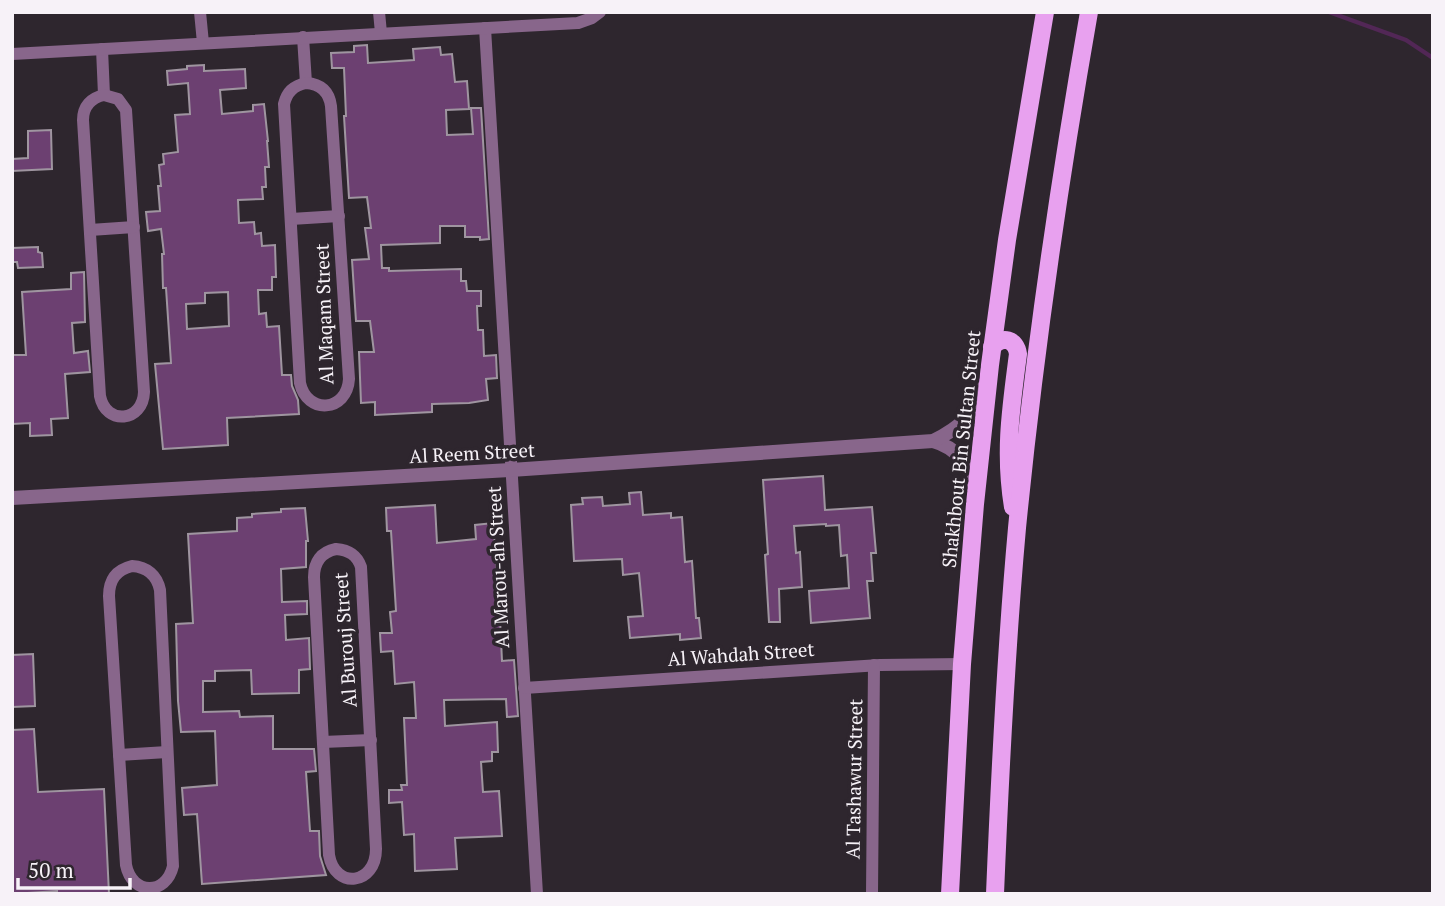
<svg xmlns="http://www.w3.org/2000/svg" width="1445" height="906" font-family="'PT Serif',serif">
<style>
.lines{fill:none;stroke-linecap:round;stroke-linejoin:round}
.stream{stroke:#522756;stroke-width:4.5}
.building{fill:#6c4071;stroke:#9f95a0;stroke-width:2;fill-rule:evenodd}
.minor{stroke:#88668b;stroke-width:12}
.tertiary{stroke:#88668b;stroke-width:14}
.primary{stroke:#e8a1ef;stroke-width:18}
.labels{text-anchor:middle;stroke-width:7;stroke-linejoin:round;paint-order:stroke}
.street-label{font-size:19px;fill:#f7f2f8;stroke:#2e262e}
</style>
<rect width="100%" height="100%" fill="#2e262e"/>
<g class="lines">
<polyline class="stream" points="1329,12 1406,40 1433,58"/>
</g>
<g class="building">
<polygon points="367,45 368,63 414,60 413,49 440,47 441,55 452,54 455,82 467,81 469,109 446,110 447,135 473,134 471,108 481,108 489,239 480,240 480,237 465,237 465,226 440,226 440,243 381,245 382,268 389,268 389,271 461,269 461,281 466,281 467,291 481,291 481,306 477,306 478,330 483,330 484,356 496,355 497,378 486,379 488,400 469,403 432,404 432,412 375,415 375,402 361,403 359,352 374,352 370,321 356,321 352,260 369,259 365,228 371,228 367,197 349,198 344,116 346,116 344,68 332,68 331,53 354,52 354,46"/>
<path d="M 204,65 L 204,71 L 245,69 L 246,88 L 220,90 L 222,114 L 253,111 L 253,105 L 264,104 L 268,141 L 267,141 L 269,167 L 265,167 L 266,187 L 262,187 L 263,199 L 238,200 L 239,223 L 254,222 L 255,234 L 261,233 L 262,246 L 275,245 L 276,277 L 272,277 L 272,290 L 258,290 L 259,314 L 266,313 L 267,327 L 279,326 L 282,375 L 291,375 L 292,386 L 298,400 L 299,414 L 227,418 L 228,445 L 163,449 L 155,364 L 171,363 L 166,288 L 163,288 L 162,254 L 164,254 L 161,229 L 148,231 L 146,212 L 160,211 L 158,186 L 161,186 L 159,165 L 164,164 L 163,154 L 178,152 L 175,115 L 190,114 L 188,83 L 168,85 L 167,71 L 187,69 L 187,66 ZM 228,292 L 229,326 L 187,329 L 186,304 L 205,303 L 205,293 Z"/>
<polygon points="51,130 52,169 12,171 12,159 28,158 28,131"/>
<polygon points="38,247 38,252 42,253 43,267 18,268 17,262 12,262 12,248"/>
<polygon points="84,272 85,322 72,323 74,353 88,351 90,372 65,374 68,418 51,419 52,435 30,436 30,423 12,424 12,355 26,355 22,292 71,289 71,273"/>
<polygon points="823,476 825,510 872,507 876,553 871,553 873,581 867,581 870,618 811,623 809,591 849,588 847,555 841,556 839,525 826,526 826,524 794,526 796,553 800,552 802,587 779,589 780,622 769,622 765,555 768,554 763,480"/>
<polygon points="641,492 643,515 671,513 671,518 682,517 685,562 692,561 696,618 699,618 701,638 680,640 680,634 630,638 628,617 643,616 639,573 623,575 622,559 574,561 571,505 583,504 582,498 602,497 603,506 630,504 629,493"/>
<polygon points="435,505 437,543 476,539 475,525 493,523 499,598 502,661 514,660 518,716 507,717 506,699 444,700 445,726 497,722 498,752 492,752 492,761 481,762 483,792 499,791 502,836 455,838 457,869 415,871 414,834 404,835 402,802 389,803 389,790 402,790 401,785 407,785 404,718 416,718 414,682 395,684 393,651 381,652 380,633 392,633 390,612 396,611 391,531 387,531 386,508"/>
<polygon points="305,508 308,541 306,541 306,567 281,569 282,602 307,601 307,614 285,615 286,640 309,638 310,669 299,670 299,693 252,694 251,670 215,671 215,681 203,681 203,712 239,711 240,717 273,716 273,749 314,749 316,771 306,772 310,831 319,831 320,856 326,875 202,884 197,814 184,815 182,788 217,785 215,731 181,732 178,701 176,624 193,623 188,534 237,531 237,518 252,517 252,514 281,512 281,509"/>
<polygon points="33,654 35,706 12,707 12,655"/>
<polygon points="34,729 38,792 104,789 109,894 57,894 57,891 12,894 12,730"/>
</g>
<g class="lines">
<g class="minor">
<polyline points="200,12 203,43"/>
<polyline points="379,12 381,33"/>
<polyline points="485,28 537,894"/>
<polyline points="303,37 306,83"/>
<polyline points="102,49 104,95"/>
<polyline points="12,54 578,23 592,18 600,12"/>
<path d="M 306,83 C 320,84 329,91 331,106 L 349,379 C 347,412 307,415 300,383 L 284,104 C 287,92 293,86 306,83 Z"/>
<path d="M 104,95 L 118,99 L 126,110 L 144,392 C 143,422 106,426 100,396 L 83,120 C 83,106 91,98 104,95 Z"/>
<polyline points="291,219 339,216"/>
<polyline points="90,230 134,227"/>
<path d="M 336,549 C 349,550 357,555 361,567 L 376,849 C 376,885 335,890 329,855 L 314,577 C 314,562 321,552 336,549 Z"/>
<path d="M 132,566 C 147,567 157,575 160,590 L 173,866 C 166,896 132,895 126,865 L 109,596 C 109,580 116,570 132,566 Z"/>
<polyline points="524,688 880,665 962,664"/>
<polyline points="323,742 371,740"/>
<polyline points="119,755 167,752"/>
<polyline points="872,894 874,665"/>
</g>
<g class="tertiary">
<path d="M 933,441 C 955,447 973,466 974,490"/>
<path d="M 12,498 L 511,470 L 933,441 C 956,430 978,414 984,387"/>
</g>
<g class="primary">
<path d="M 992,347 C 1002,335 1016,339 1018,354 C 1011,408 1004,452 1013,507"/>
<polyline points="950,894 962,664 975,504 990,365 1007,240 1045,12"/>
<path d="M 995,894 C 1000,772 1006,650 1017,528 C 1034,355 1059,183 1089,12"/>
</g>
</g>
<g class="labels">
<g class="street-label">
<text transform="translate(324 314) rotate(-92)" y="7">Al Maqam Street</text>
<text transform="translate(961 449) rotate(-84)" y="7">Shakhbout Bin Sultan Street</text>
<text transform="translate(472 453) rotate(-3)" y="7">Al Reem Street</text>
<text transform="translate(498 567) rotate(-93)" y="7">Al Marou-ah Street</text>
<text transform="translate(345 640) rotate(-94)" y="7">Al Burouj Street</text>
<text transform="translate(741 654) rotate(-4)" y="7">Al Wahdah Street</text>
<text transform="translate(854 779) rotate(-89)" y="7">Al Tashawur Street</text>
</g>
</g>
<rect width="1445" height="906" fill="none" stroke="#f7f2f8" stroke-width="28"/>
<path d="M18 878v10h112v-10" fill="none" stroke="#f7f2f8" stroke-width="3.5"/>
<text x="28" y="878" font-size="21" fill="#f7f2f8" stroke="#2e262e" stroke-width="5" paint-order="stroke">50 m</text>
</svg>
